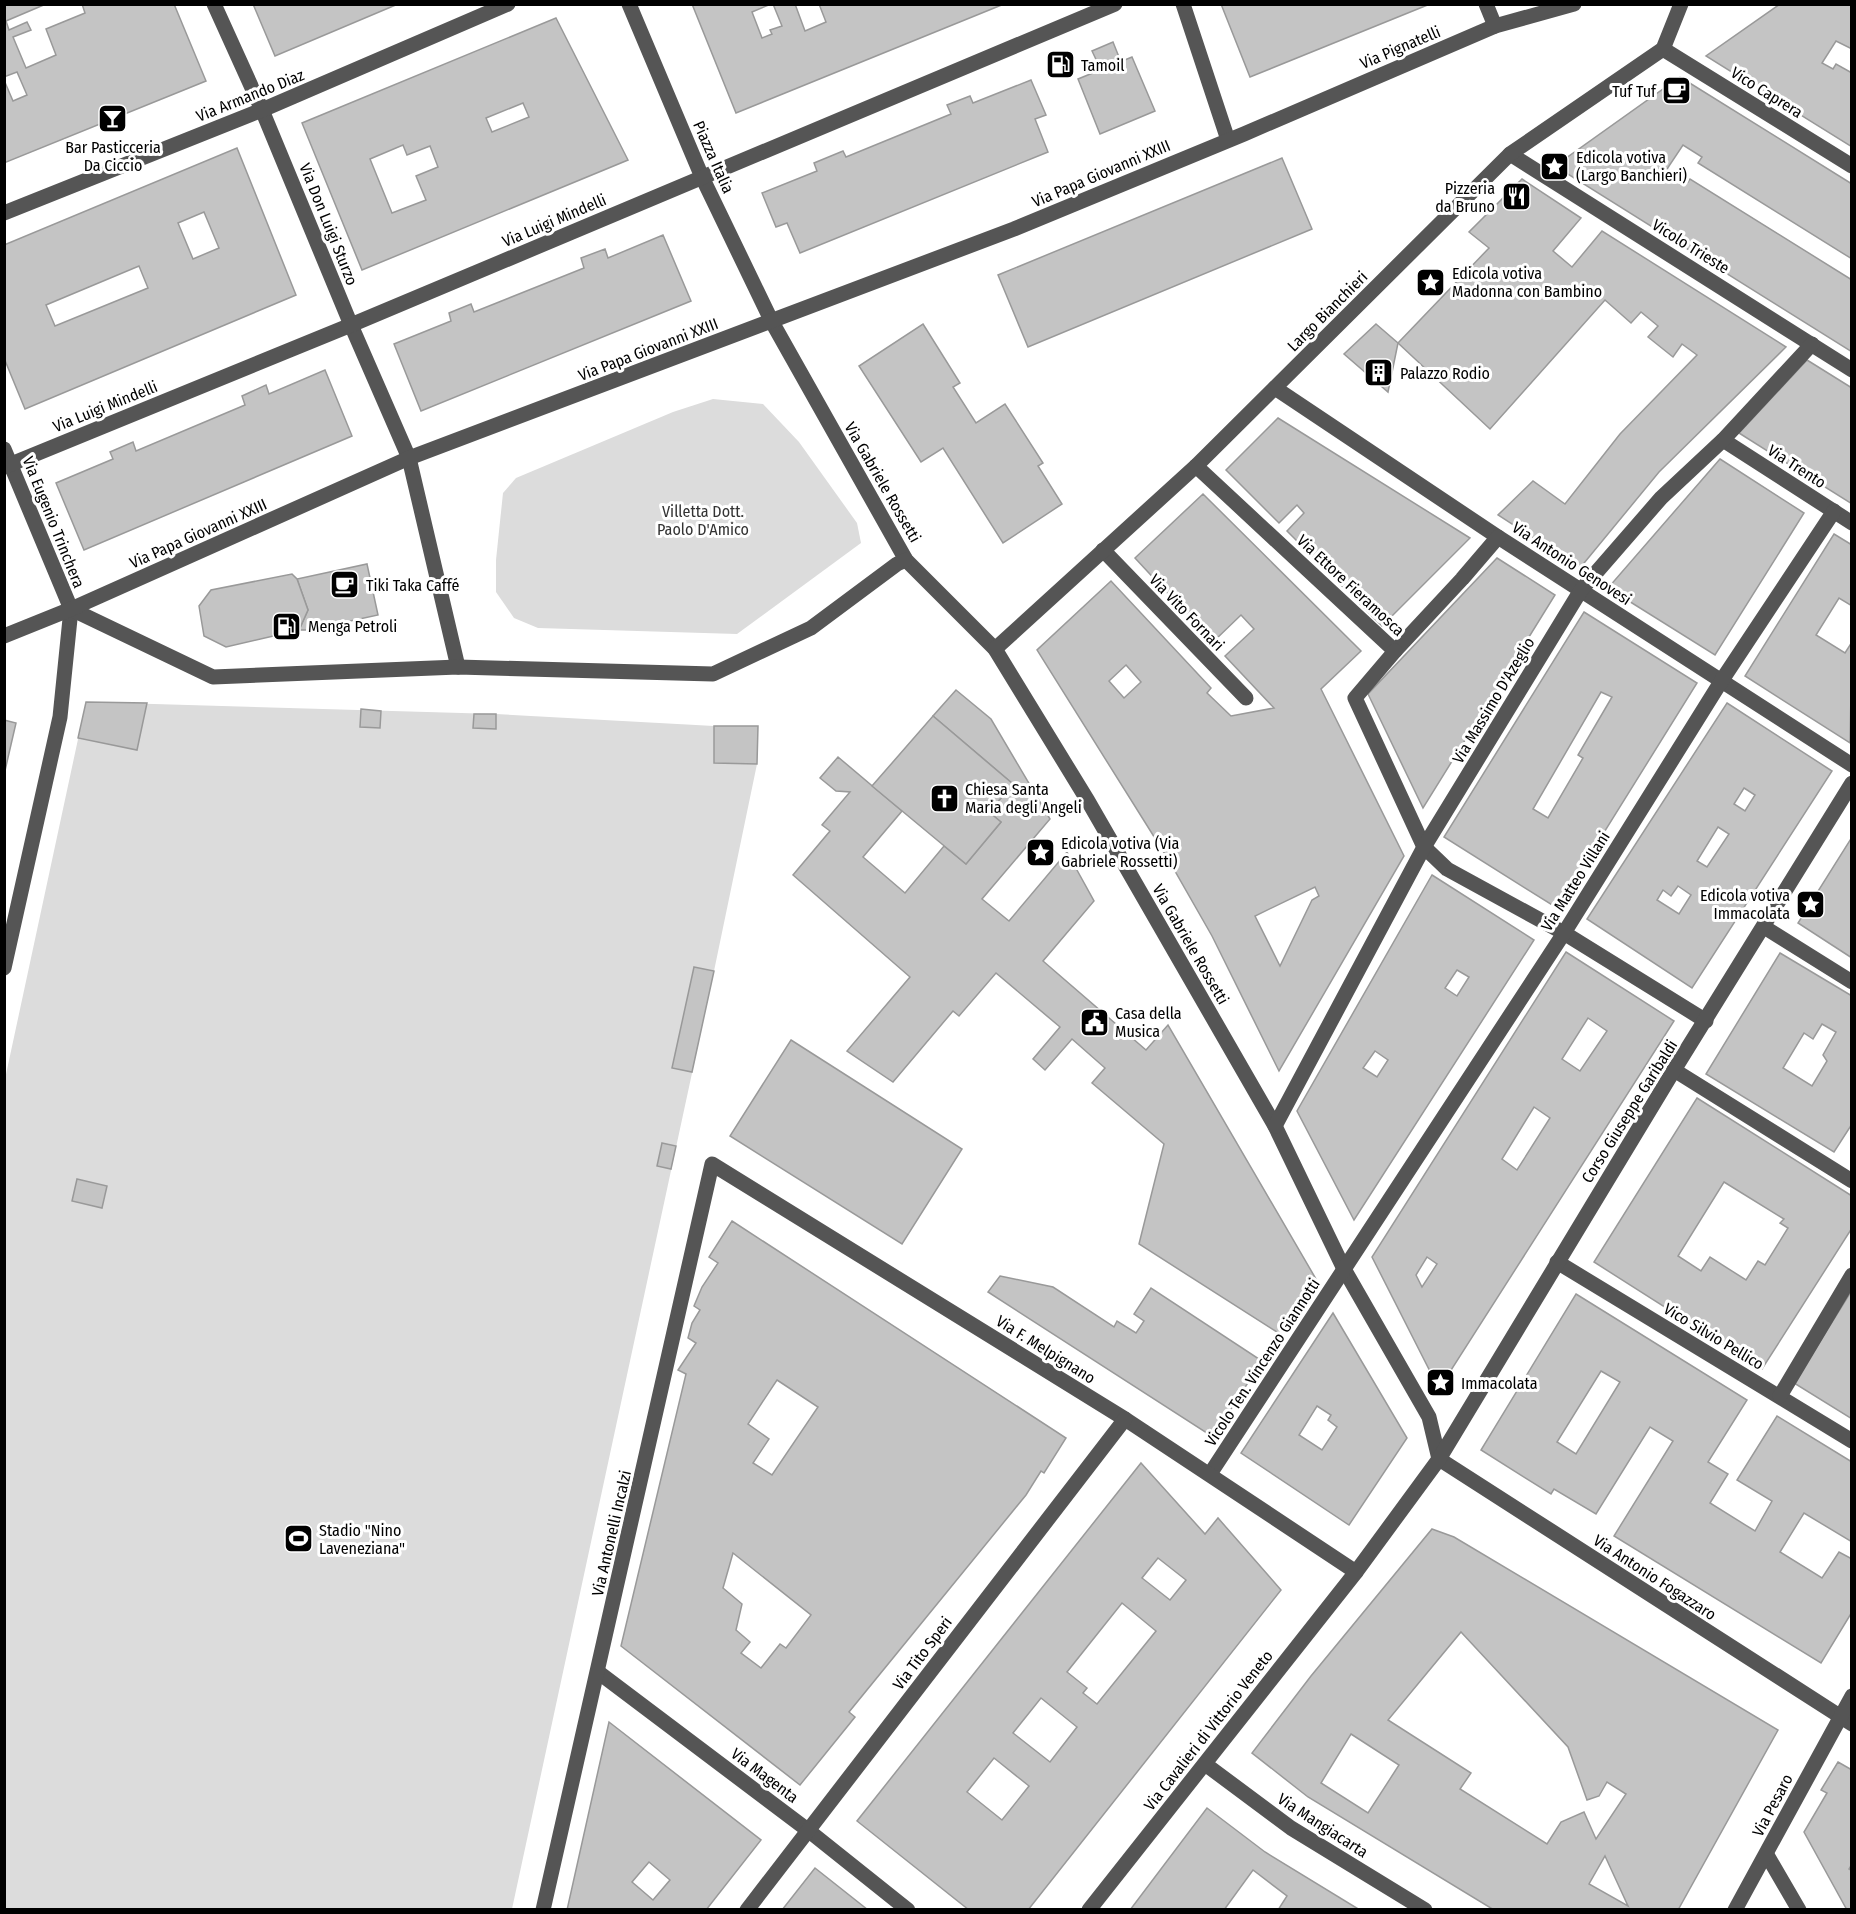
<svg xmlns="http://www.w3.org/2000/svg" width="1856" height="1914" font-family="'Fira Sans Condensed',sans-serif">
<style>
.green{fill:#dcdcdc}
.building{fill:#c4c4c4;stroke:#999;stroke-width:1.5;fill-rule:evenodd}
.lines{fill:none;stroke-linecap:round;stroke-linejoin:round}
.minor{stroke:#555;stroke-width:15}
.labels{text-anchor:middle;stroke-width:6;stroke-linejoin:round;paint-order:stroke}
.street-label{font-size:16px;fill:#000;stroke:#fff}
.poi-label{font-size:16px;fill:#000;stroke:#fff;text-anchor:start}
.park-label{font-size:16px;fill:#333;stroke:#fff}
</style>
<rect width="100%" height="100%" fill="#fff"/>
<g class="green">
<polygon points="713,399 763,404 799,442 857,523 861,543 737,634 538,628 514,618 496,592 496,560 503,493 516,478 673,412"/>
<polygon points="86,702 496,714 714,726 758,726 757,764 714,971 512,1909 5,1910 5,1079"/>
</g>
<g class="building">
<polygon points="4,4 46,4 6,21 9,30 27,22 31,30 13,37 26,68 56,55 46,29 85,13 82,4 174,4 206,81 4,163 4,80 13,101 27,95 17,72 4,77"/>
<polygon points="253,4 398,4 275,56"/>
<polygon points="692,4 771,4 752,12 762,38 772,34 770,30 782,26 773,4 795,4 805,31 826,22 819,4 1004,4 736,113"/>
<polygon points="1221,4 1430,4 1250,77"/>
<polygon points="1780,4 1852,4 1852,49 1836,41 1822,63 1833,69 1836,64 1852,73 1852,147 1706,56"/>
<path d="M 556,18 L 628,160 L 362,270 L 302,123 ZM 523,103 L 529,117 L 492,132 L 486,118 ZM 403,145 L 407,155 L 430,146 L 438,167 L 416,176 L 426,200 L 392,213 L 370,159 Z"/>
<polygon points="1113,42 1121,62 1101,70 1092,51"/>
<polygon points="1132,57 1155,111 1100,134 1078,79"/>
<polygon points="1680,77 1852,184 1852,259 1698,163 1702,157 1683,145 1667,169 1688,182 1690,179 1852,280 1852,352 1555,166"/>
<polygon points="1031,80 1046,115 1035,119 1048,152 800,253 787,223 776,227 762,193 817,171 814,163 843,151 846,157 951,114 947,105 970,96 973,103"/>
<path d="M 237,148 L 296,295 L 25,409 L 4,358 L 4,245 ZM 204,212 L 219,248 L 193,259 L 178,223 ZM 139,266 L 148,288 L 55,326 L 46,305 Z"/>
<polygon points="1282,158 1312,229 1028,347 998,275"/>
<polygon points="1522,179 1581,218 1553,251 1572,267 1602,231 1786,347 1659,472 1580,568 1498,515 1533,481 1565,504 1620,434 1697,355 1682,344 1673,357 1648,337 1658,326 1641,312 1631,323 1605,300 1490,429 1398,343 1489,248 1469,232"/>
<polygon points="663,235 691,301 421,411 394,344 451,321 449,313 471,304 474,312 584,268 581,258 605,249 608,258"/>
<polygon points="923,324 960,383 953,387 976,423 1005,404 1043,463 1038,466 1062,504 1003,543 943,448 921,462 859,366"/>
<polygon points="1376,324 1398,343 1388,392 1344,354"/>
<polygon points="1807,360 1852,388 1852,504 1739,433"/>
<polygon points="325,370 352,436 84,550 56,483 113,459 110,452 133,442 136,451 245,405 242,396 266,385 269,394"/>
<polygon points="1278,418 1470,538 1382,626 1287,531 1304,513 1297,505 1279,523 1226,470"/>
<polygon points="1720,459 1804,513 1715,655 1608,588"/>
<path d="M 1203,494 L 1361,651 L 1321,689 L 1404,856 L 1279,1071 L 1212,936 L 1168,859 L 1037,650 L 1111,581 L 1211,688 L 1207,693 L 1231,716 L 1274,708 L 1225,656 L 1254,629 L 1241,615 L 1213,642 L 1135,558 ZM 1126,665 L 1141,682 L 1124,698 L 1109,681 ZM 1315,887 L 1319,896 L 1312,900 L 1280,966 L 1255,916 Z"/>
<polygon points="1834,534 1852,545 1852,606 1839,598 1816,635 1845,653 1852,642 1850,743 1745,676"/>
<polygon points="1497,558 1555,595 1423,808 1368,694"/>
<polygon points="367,564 378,615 309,630 299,630 308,610 297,579"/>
<polygon points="292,574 297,579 308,610 299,630 226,647 204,636 199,606 211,590"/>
<path d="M 1584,612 L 1697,683 L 1557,908 L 1444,837 ZM 1601,692 L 1612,697 L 1578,755 L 1583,758 L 1548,818 L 1533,809 Z"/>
<polygon points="956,690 991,719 1050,819 982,899 1009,921 1067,852 1094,901 1043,961 1146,1050 1168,1025 1316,1279 1280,1334 1139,1244 1164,1144 1092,1083 1105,1068 1072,1039 1045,1070 1033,1059 1060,1027 996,973 959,1016 953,1011 893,1082 847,1051 910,977 793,875 830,831 822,825 850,792 836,791 820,778 838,757 902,811 863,857 905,893 944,846 966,864 1001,822 989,812 1013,784 933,716"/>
<polygon points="86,702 147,703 137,750 78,738"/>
<path d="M 1727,703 L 1832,771 L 1692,988 L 1587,919 ZM 1744,788 L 1755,795 L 1745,811 L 1734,804 ZM 1718,827 L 1729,834 L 1707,867 L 1697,861 ZM 1678,886 L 1691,895 L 1679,914 L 1657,900 L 1663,890 L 1671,896 Z"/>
<polygon points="361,709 381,711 380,728 360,727"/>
<polygon points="474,714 496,714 496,729 473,728"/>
<polygon points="933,716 1013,784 989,812 1001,822 966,864 872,786"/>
<polygon points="4,720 16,723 4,775"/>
<polygon points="714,726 758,726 757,764 714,763"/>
<polygon points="1852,837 1852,958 1798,923"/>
<path d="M 1432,875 L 1534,940 L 1354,1220 L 1297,1111 ZM 1457,970 L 1469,977 L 1457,996 L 1445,988 ZM 1375,1051 L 1388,1060 L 1377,1077 L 1363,1068 Z"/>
<path d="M 1566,952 L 1674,1021 L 1439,1389 L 1372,1257 ZM 1588,1018 L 1607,1031 L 1580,1071 L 1562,1059 ZM 1534,1107 L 1550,1118 L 1517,1170 L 1502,1159 ZM 1427,1257 L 1437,1264 L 1422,1287 L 1416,1275 Z"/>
<path d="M 1780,953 L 1852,996 L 1852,1124 L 1834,1152 L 1706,1074 ZM 1822,1024 L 1836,1032 L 1823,1055 L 1827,1061 L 1812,1086 L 1783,1068 L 1804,1033 L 1813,1039 Z"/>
<polygon points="694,967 714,971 692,1072 672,1068"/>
<polygon points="791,1040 962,1149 902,1244 730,1136"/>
<path d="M 1697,1098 L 1852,1196 L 1852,1228 L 1762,1369 L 1594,1262 ZM 1724,1182 L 1784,1219 L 1780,1223 L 1788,1228 L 1765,1265 L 1758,1261 L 1746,1280 L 1710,1257 L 1701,1271 L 1678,1256 Z"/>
<polygon points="662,1143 676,1146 671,1169 657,1166"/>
<polygon points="77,1179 107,1186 102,1208 72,1201"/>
<path d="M 732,1221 L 1066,1438 L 1044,1473 L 1041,1471 L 1026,1495 L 849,1712 L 855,1717 L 800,1785 L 621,1646 L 686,1374 L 678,1370 L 696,1343 L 688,1338 L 692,1323 L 700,1310 L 694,1306 L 702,1287 L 718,1263 L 709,1257 ZM 777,1380 L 818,1407 L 772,1475 L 753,1463 L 769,1439 L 748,1424 ZM 733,1553 L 811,1615 L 786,1648 L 780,1644 L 761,1668 L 741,1653 L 750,1642 L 736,1630 L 742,1604 L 723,1588 Z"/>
<polygon points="1000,1276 1053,1287 1114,1327 1117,1321 1136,1333 1144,1321 1134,1314 1151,1288 1262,1361 1213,1437 988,1292"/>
<polygon points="1852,1290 1852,1419 1794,1383"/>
<path d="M 1576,1294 L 1747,1400 L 1708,1462 L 1728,1474 L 1710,1503 L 1755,1531 L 1772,1501 L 1737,1480 L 1777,1416 L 1852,1462 L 1852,1542 L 1804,1513 L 1780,1552 L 1822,1578 L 1839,1552 L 1852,1559 L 1852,1612 L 1821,1663 L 1614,1536 L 1673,1441 L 1650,1427 L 1596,1514 L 1554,1489 L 1551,1494 L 1481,1450 ZM 1601,1371 L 1620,1382 L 1576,1454 L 1557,1442 Z"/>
<path d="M 1333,1313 L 1407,1438 L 1349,1525 L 1241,1453 ZM 1317,1406 L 1331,1415 L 1328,1420 L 1337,1427 L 1322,1450 L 1299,1435 Z"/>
<path d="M 1141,1463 L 1205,1534 L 1218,1518 L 1281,1590 L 1028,1910 L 969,1910 L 857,1821 ZM 1158,1558 L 1186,1580 L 1170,1600 L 1142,1578 ZM 1122,1603 L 1156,1631 L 1097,1704 L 1083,1693 L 1087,1688 L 1067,1672 ZM 1041,1698 L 1077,1727 L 1050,1762 L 1013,1733 ZM 994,1758 L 1029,1786 L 1002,1820 L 967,1792 Z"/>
<path d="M 1432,1529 L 1454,1537 L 1778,1730 L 1678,1910 L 1494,1910 L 1308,1797 L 1252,1753 L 1311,1676 ZM 1461,1632 L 1568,1747 L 1587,1800 L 1599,1796 L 1607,1782 L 1626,1794 L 1596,1839 L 1584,1812 L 1561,1822 L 1547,1844 L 1460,1789 L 1471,1773 L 1388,1720 ZM 1351,1734 L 1399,1765 L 1368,1813 L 1321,1783 ZM 1605,1856 L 1628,1906 L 1589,1884 Z"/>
<path d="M 609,1722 L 761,1840 L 706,1910 L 567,1910 ZM 649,1862 L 670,1880 L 653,1900 L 632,1882 Z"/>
<polygon points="1838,1762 1852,1770 1852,1864 1849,1869 1852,1871 1852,1910 1847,1910 1804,1832 1827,1793 1821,1790"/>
<polygon points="1207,1808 1265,1852 1360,1910 1278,1910 1287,1896 1253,1870 1224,1910 1130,1910"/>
<polygon points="815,1868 868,1910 782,1910"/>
</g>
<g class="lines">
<g class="minor">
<polyline points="214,4 262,110 351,325 409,458 458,667"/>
<polyline points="629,4 702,177 772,322 906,560 995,649 1088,801 1275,1126 1344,1269 1429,1417 1439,1459"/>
<polyline points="1183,4 1228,140"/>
<polyline points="1486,4 1495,26"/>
<polyline points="1663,49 1852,166"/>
<polyline points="1510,154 1852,370"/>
<polyline points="4,213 262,110 508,4"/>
<polyline points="1275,388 1498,537 1852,765"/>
<polyline points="1723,440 1852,523"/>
<polyline points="4,449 71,609 60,717 4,968"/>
<polyline points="1196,466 1395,651 1462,579 1498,537"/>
<polyline points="4,467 351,325 1115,4"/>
<polyline points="1103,550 1246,698"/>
<polyline points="71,609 213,677 458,667 713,674 811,628 897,564 906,560"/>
<polyline points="4,636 71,609 409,458 1014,229 1244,134 1495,26 1574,4"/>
<polyline points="995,649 1196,466 1510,154 1663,49 1681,4"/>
<polyline points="1395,651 1355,698 1424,847 1447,869 1564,933 1706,1021"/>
<polyline points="1764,927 1852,982"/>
<polyline points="1674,1070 1852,1181"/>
<polyline points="1275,1126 1424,847 1581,590 1661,498 1723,440 1812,344"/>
<polyline points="1557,1262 1852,1441"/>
<polyline points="1780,1396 1852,1275"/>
<polyline points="1439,1459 1852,1724"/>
<polyline points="1210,1474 1564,933 1722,680 1834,511"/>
<polyline points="598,1672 809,1831 908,1910"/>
<polyline points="1205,1764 1291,1828 1425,1910"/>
<polyline points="1767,1855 1799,1910"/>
<polyline points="543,1910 712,1164 1125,1419 1356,1572"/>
<polyline points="747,1910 1125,1419"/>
<polyline points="1089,1910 1356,1572 1439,1459 1674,1070 1852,783"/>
<polyline points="1735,1910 1852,1696"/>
</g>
</g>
<defs>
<symbol id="fuel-square" viewBox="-11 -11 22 22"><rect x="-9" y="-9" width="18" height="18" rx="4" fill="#000" stroke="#fff"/><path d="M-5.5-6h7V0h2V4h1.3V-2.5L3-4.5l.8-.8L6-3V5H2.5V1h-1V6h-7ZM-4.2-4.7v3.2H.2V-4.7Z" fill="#fff"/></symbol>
<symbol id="cafe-square" viewBox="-11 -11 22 22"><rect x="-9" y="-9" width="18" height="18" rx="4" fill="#000" stroke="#fff"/><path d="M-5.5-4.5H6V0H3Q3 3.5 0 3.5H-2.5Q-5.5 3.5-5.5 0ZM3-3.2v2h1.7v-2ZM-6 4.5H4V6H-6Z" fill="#fff"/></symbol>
<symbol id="bar-square" viewBox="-11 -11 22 22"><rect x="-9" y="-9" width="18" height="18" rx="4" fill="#000" stroke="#fff"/><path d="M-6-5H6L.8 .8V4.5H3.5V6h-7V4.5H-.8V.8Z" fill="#fff"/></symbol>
<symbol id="sight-square" viewBox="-11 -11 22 22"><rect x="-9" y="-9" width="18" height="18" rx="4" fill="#000" stroke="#fff"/><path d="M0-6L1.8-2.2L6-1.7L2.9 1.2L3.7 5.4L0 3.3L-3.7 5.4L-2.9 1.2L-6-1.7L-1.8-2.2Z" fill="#fff"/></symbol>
<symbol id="restaurant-square" viewBox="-11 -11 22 22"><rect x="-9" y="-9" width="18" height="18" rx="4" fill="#000" stroke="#fff"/><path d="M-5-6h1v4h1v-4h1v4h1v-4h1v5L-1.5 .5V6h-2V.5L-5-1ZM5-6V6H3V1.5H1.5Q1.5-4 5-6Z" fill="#fff"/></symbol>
<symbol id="building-square" viewBox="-11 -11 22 22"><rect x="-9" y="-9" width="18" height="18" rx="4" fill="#000" stroke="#fff"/><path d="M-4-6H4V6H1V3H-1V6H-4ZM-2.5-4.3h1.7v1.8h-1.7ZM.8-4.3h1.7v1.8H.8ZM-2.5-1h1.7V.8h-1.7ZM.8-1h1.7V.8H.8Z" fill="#fff"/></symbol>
<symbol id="church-square" viewBox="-11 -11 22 22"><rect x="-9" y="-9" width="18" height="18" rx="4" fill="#000" stroke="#fff"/><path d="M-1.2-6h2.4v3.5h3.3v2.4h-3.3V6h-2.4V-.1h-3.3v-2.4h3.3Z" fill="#fff"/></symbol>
<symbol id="civic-square" viewBox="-11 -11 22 22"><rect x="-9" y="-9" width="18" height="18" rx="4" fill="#000" stroke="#fff"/><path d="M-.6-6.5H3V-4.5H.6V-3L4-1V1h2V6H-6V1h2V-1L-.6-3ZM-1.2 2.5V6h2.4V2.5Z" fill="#fff"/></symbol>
<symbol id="stadium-square" viewBox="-11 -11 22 22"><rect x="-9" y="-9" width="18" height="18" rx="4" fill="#000" stroke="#fff"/><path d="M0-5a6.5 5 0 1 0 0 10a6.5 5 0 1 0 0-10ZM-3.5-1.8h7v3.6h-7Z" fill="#fff"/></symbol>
</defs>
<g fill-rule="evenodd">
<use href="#fuel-square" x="1044" y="48" width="33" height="33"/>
<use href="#cafe-square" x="1660" y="74" width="33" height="33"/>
<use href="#bar-square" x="96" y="102" width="33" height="33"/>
<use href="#sight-square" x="1538" y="150" width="33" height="33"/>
<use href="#restaurant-square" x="1500" y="180" width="33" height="33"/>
<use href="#sight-square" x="1414" y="266" width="33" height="33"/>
<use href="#building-square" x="1362" y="356" width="33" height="33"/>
<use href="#cafe-square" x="328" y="568" width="33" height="33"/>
<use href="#fuel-square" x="270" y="610" width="33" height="33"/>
<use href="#church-square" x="928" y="782" width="33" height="33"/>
<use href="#sight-square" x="1024" y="836" width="33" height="33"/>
<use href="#sight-square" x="1794" y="888" width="33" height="33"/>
<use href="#civic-square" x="1078" y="1006" width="33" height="33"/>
<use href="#sight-square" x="1424" y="1366" width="33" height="33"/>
<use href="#stadium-square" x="282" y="1522" width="33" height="33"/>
</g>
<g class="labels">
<g class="street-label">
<text transform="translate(1400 47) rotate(-23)" y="6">Via Pignatelli</text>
<text transform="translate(1767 92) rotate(32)" y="6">Vico Caprera</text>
<text transform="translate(250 95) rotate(-22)" y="6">Via Armando Diaz</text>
<text transform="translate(714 157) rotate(66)" y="6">Piazza Italia</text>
<text transform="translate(1101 173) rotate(-23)" y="6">Via Papa Giovanni XXIII</text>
<text transform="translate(554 220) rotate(-23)" y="6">Via Luigi Mindelli</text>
<text transform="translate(329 224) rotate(68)" y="6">Via Don Luigi Sturzo</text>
<text transform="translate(1691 246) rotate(32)" y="6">Vicolo Trieste</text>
<text transform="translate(1327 311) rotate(-45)" y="6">Largo Bianchieri</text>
<text transform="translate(648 349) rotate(-21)" y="6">Via Papa Giovanni XXIII</text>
<text transform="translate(105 406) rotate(-22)" y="6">Via Luigi Mindelli</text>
<text transform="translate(1797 466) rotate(33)" y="6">Via Trento</text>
<text transform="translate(883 482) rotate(60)" y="6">Via Gabriele Rossetti</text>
<text transform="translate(54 522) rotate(68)" y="6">Via Eugenio Trinchera</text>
<text transform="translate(198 533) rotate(-24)" y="6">Via Papa Giovanni XXIII</text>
<text transform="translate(1572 563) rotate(33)" y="6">Via Antonio Genovesi</text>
<text transform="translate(1351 585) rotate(43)" y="6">Via Ettore Fieramosca</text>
<text transform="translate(1187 612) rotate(46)" y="6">Via Vito Fornari</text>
<text transform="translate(1493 700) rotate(-59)" y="6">Via Massimo D'Azeglio</text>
<text transform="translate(1575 881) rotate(-58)" y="6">Via Matteo Villani</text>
<text transform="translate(1191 944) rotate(60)" y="6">Via Gabriele Rossetti</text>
<text transform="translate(1629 1111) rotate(-58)" y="6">Corso Giuseppe Garibaldi</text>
<text transform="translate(1714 1336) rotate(31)" y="6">Vico Silvio Pellico</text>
<text transform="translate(1046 1349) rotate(32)" y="6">Via F. Melpignano</text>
<text transform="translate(1262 1362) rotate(-57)" y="6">Vicolo Ten. Vincenzo Giannotti</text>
<text transform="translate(611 1533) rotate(-77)" y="6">Via Antonelli Incalzi</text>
<text transform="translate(1655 1577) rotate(33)" y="6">Via Antonio Fogazzaro</text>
<text transform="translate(922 1653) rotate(-53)" y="6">Via Tito Speri</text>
<text transform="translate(1208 1730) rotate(-52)" y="6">Via Cavalieri di Vittorio Veneto</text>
<text transform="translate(765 1775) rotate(37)" y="6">Via Magenta</text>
<text transform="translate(1772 1805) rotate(-62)" y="6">Via Pesaro</text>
<text transform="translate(1323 1825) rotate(33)" y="6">Via Mangiacarta</text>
</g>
<g class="poi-label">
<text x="1081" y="71">Tamoil</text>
<text x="1656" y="97" text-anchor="end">Tuf Tuf</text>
<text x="113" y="153" text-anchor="middle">Bar Pasticceria<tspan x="113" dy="18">Da Ciccio</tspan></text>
<text x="1576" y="163">Edicola votiva<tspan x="1576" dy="18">(Largo Banchieri)</tspan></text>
<text x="1495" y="194" text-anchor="end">Pizzeria<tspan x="1495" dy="18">da Bruno</tspan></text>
<text x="1452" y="279">Edicola votiva<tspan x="1452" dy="18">Madonna con Bambino</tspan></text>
<text x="1400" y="379">Palazzo Rodio</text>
<text x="366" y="591">Tiki Taka Caffé</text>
<text x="308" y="632">Menga Petroli</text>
<text x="965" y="795">Chiesa Santa<tspan x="965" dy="18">Maria degli Angeli</tspan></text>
<text x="1061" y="849">Edicola votiva (Via<tspan x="1061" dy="18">Gabriele Rossetti)</tspan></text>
<text x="1790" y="901" text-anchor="end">Edicola votiva<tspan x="1790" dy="18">Immacolata</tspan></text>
<text x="1115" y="1019">Casa della<tspan x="1115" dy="18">Musica</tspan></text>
<text x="1461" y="1389">Immacolata</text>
<text x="319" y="1536">Stadio "Nino<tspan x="319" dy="18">Laveneziana"</tspan></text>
</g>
<g class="park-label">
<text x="703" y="517">Villetta Dott.<tspan x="703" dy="18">Paolo D'Amico</tspan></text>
</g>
</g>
<rect width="1856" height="1914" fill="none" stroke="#000000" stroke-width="12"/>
</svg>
